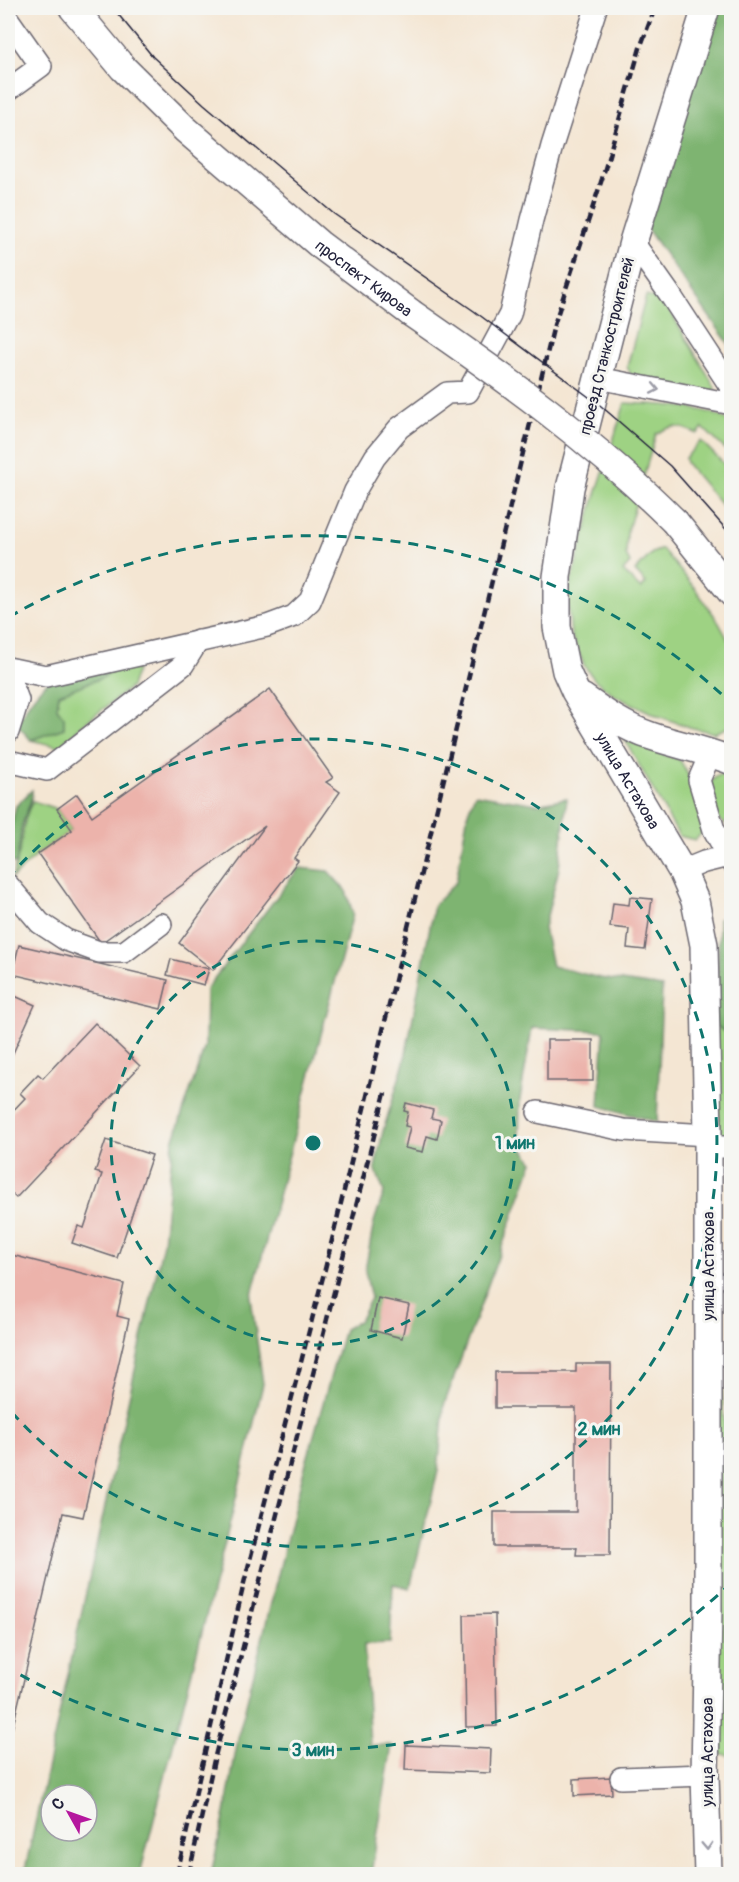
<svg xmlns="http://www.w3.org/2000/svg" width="739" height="1882" font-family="Pangolin,sans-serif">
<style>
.green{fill:#9ed283;stroke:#607a5f;stroke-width:1.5}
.forest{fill:#7eb471;stroke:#506b56;stroke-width:1.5;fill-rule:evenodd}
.building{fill:#ecb3ab}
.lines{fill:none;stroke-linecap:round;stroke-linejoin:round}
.minor-casing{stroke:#6c6770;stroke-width:24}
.major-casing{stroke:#6c6770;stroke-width:30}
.minor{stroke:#fff;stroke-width:21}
.major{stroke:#fff;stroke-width:27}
.tram{stroke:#22223b;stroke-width:1.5}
.rail{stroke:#22223b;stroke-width:4.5;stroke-dasharray:9 4.5;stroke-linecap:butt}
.major-bridge-casing{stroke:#6c6770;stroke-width:30;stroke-linecap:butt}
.major-bridge{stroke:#fff;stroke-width:27}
.oneway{stroke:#9c9ca7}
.ring{fill:none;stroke:#0f766e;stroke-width:3;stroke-dasharray:10 8}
.labels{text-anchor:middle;stroke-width:6;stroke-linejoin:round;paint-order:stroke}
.street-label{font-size:16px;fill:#22223b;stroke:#f6f6f2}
.centre{fill:#0f766e;stroke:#f6f6f2;stroke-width:3}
.ring-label{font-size:18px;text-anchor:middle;font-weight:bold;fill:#0f766e;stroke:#f6f6f2;stroke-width:6;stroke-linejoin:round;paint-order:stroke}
</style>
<rect width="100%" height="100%" fill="#f6f6f2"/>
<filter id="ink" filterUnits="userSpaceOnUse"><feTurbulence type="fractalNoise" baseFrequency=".0167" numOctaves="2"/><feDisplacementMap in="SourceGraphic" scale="12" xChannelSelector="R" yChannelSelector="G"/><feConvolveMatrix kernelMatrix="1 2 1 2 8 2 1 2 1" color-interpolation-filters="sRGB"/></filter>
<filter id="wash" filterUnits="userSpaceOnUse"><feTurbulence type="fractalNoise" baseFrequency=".008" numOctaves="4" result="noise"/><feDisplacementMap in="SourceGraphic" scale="24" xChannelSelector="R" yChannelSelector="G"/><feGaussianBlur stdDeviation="1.35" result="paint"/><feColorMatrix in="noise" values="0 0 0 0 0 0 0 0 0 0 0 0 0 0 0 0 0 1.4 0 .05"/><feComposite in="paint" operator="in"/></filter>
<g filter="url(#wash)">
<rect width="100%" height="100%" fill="#f4e6d3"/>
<g class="green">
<polygon points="646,296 664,301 715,387 714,393 633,378 627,367"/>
<path d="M 625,403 C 660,405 702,404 731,422 L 731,455 L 703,428 L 697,434 C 678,425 674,424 656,434 L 627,533 L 626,555 L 630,563 L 623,571 L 641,589 L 646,583 L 635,571 L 652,553 L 662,549 L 694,587 L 716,618 L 731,645 L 731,726 L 714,733 L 689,727 L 658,716 L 616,696 L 595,680 L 585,667 L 571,635 L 567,596 L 592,507 Z"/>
<polygon points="701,441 726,466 731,461 731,517 686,463 685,458"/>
<polygon points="117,665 137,669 131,687 80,727 60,747 31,740 64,728 64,717 57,708 59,694"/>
<path d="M 625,740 L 680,760 C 691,780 718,823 695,840 L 679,836 Z"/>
<polygon points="731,770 731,828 710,813 706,789 715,777"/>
<path d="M 33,801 L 57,809 L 72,830 L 38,854 L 12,878 C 15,867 19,855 21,844 C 24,828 24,816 33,801 Z"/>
<polygon points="714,1025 731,1035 731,1138 720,1138"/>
<polygon points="717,1326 725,1435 732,1435 732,1753 729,1756 719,1753"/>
</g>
<g class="forest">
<polygon points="720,8 731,8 731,347 642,222 682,107"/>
<path d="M 117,665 L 104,677 L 59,694 L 57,708 L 64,717 L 64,728 L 31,740 L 17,725 C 24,709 40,683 56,677 C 75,671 98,669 117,665 Z"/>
<path d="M 32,790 C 33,804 25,812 22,826 C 20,839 19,851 16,864 L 8,861 L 8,838 L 16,806 Z"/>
<polygon points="475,794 537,804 567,798 559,868 544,928 552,966 600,978 662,987 657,1122 599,1106 604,1031 532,1028 520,1099 519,1143 533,1162 444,1405 438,1471 410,1588 393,1584 390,1643 364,1644 370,1745 392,1745 371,1874 211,1874 225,1813 239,1733 301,1481 344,1329 359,1321 371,1298 365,1271 374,1222 384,1192 375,1168 383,1131 405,1059 434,905 456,882 468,812"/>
<path d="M 299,868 L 328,871 L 346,891 L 353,914 L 251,1298 L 263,1384 L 232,1515 L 140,1874 L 24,1874 L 163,1243 L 173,1142 L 205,1046 L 206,989 ZM 51,1795 L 87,1795 L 87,1831 L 51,1831 Z"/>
<polygon points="728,914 731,914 731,1035 714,1025 718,981 719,919"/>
</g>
<g id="blocks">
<g class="building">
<polygon points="270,689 333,778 326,782 340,792 294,858 298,861 213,970 179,943 265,826 101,943 38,854 72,830 57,809 77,794 92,816"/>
<polygon points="630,897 652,899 645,950 627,948 629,929 610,927 613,903 629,905"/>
<polygon points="19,945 168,980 161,1009 12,974"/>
<polygon points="171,959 209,969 204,985 167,975"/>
<polygon points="8,993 35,1005 8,1064 8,1016 10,1011 8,1010"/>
<polygon points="95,1023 140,1066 16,1198 8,1190 8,1116 25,1098 20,1093 38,1074 43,1078"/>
<rect x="547" y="1040" width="46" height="41"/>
<polygon points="406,1103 433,1110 431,1118 441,1120 437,1139 427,1136 423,1152 405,1148 410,1127 405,1126 408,1112 404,1111"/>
<polygon points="106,1140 152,1155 117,1258 72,1243 78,1226 84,1228 102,1174 95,1172"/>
<polygon points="8,1254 124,1284 117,1316 129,1319 83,1517 63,1513 8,1747"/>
<polygon points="378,1298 409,1305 402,1338 371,1330"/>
<polygon points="576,1364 611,1364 610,1555 576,1555 577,1547 494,1547 494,1512 576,1512 576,1408 495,1408 495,1372 576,1372"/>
<polygon points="495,1614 497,1726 466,1727 464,1615"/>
<polygon points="406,1745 491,1749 490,1773 405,1770"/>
<polygon points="611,1777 612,1794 574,1796 574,1779"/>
</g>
</g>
</g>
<g filter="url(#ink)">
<use href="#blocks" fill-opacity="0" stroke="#6c6770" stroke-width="1.5"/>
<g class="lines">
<defs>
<g id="minor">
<polyline points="8,19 41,66 8,90"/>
<polyline points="633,242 669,293 732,389"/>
<polyline points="598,378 732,404"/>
<polyline points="8,668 46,676 267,626 294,616 310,601 355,491 375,457 399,428 447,393 468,392 510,314 532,220 552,146 596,8"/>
<polyline points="8,674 18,700 8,732"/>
<polyline points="711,752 699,780 714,830 732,863"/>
<polyline points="8,761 47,770 183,665 198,641"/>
<polyline points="682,871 704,862 732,855"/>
<polyline points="8,885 40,923 66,940 99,952 124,952 161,924"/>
<polyline points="538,1112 624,1130 708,1135"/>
<polyline points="708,1147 732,1147"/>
<polyline points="621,1778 705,1775"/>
</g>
<g id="major">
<path id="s1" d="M 73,8 L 123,68 L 185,129 L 319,244 L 411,313"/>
<path id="s2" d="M 706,8 L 633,242 L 570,488 L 557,577 L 557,627 L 566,671 L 575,691 L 682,871 L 695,901 L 704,945 L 708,1135 L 708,1610 L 705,1775 L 708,1874"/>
<polyline points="675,522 732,593"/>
<path d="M 582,697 C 603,712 626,728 651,736 C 678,745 705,750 732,761"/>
</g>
</defs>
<use href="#minor" class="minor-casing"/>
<use href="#major" class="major-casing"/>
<use href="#minor" class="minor"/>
<use href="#major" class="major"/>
<polyline class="tram" points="113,8 153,57 204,104 334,214 474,311 601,406 670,466 732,536"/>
<g class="rail">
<polyline points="177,1874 244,1583 325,1269 554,325 602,179 640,48 655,8"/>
<polyline points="189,1874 214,1760 385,1093"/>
</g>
<defs>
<path id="major-bridge" d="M 411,313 C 504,377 595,442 675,522"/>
</defs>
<use href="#major-bridge" class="major-bridge-casing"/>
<use href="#major-bridge" class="major-bridge"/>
</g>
<defs><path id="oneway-chevron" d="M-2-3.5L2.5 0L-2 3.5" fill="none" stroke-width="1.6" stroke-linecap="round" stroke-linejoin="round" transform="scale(1.5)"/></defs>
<g class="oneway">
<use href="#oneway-chevron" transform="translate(655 389) rotate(11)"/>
<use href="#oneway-chevron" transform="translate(707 1846) rotate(88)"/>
</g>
</g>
<g class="ring">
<circle cx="313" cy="1143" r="202"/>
<path d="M8 878A404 404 0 1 1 8 1408"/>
<path d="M731 1583A607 607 0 0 1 10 1669M9 617A607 607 0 0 1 731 703"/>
</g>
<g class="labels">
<g class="street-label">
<text dy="6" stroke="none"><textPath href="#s1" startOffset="398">проспект Кирова</textPath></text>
<text transform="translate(606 346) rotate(-76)" y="6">проезд Станкостроителей</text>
<text dy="6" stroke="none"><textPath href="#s2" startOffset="810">улица Астахова</textPath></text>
<text transform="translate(708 1266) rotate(-90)" y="6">улица Астахова</text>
<text transform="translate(707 1752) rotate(-90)" y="6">улица Астахова</text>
</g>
</g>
<circle cx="313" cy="1143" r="9" class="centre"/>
<g class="ring-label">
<text x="515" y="1149">1 мин</text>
<text x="599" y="1435">2 мин</text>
<text x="313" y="1756">3 мин</text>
</g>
<rect width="739" height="1882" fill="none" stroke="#f6f6f2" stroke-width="30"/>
<g transform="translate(69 1813) rotate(310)"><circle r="28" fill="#f6f6f2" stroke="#a1a1a9" stroke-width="1.5"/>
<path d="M0-4.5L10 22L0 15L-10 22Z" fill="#b5179e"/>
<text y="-9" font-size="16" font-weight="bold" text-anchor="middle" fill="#22223b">С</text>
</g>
</svg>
